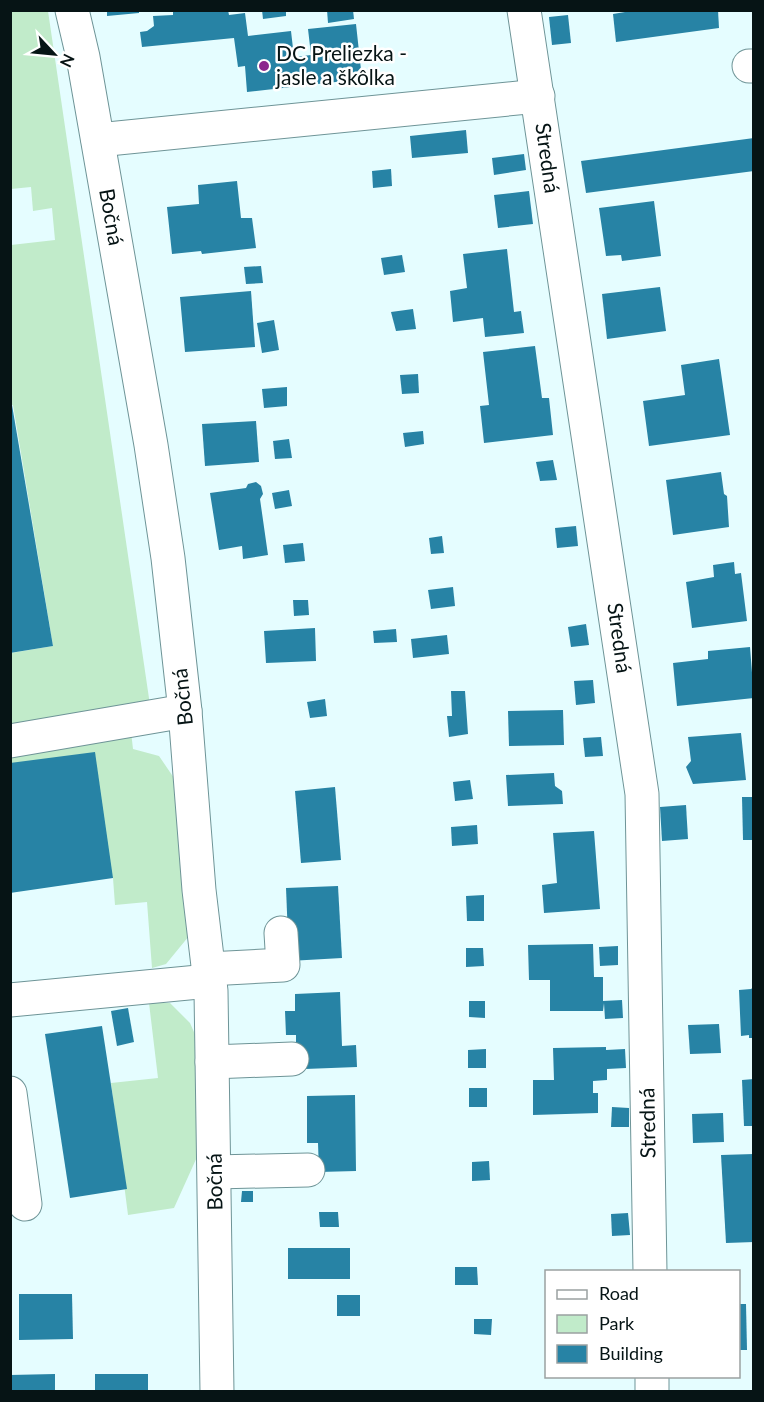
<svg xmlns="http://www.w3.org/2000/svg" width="764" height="1402" font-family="Lato,sans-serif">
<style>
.green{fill:#c1ebca}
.building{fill:#2783a5}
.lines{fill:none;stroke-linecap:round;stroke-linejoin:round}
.minor-casing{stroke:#6e9497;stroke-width:35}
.minor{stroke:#fff;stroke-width:33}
.poi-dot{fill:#8c268d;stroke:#fff;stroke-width:2}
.labels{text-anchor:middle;stroke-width:5;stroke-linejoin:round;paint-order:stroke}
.poi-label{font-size:21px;fill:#061415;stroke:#fff;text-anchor:start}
.street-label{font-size:21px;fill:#061415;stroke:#fff}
</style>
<rect width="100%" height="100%" fill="#e5fdff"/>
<g class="green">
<polygon points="11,11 48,11 150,705 129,714 133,749 159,756 174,778 189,936 166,964 152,968 147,902 115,905 113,878 11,763 11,653 53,646 13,405 11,405 11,245 55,240 52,208 33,211 31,187 11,189"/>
<polygon points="149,1003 170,1003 190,1023 201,1048 202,1146 174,1208 128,1215 111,1083 158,1078"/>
</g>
<g class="building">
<polygon points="107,10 139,10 139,13 107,16"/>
<polygon points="173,10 228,10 229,15 245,13 248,36 291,31 294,57 311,55 308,29 356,24 362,79 247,92 245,66 238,67 234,38 142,47 140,32 147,31 154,26 153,16 173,15"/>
<polygon points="262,10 286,10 286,16 263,19"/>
<polygon points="327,10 353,10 354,19 328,23"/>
<polygon points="637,10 718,10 719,28 616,42 613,14"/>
<polygon points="568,15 571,43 552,45 549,17"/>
<polygon points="466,130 468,153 412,158 410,136"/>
<polygon points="754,138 754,171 586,193 581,161"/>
<polygon points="524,154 526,170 494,175 492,158"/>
<polygon points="391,169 392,186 373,188 372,171"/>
<polygon points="237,181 241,218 252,218 256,248 202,254 201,251 172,254 167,207 199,204 198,185"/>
<polygon points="529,191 533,224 498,228 494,195"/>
<polygon points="654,201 661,256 622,261 621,255 606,256 599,208"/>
<polygon points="507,249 514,312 521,311 524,333 485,337 483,318 453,322 450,291 467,288 463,254"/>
<polygon points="402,255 405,272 384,275 381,258"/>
<polygon points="261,266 263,283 246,284 244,267"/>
<polygon points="660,287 666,331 607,339 602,294"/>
<polygon points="251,291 255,347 185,352 180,297"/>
<polygon points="413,309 416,329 396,331 391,312"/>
<polygon points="274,320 279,350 262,353 257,323"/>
<polygon points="535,346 542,398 549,398 553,435 484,443 480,406 489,405 483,352"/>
<polygon points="719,359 730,435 649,446 643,401 685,395 681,365"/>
<polygon points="418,374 419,393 402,394 400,375"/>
<polygon points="287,387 287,406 264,408 262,389"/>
<polygon points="10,405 12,405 53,646 10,653"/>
<polygon points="256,421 259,462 205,466 202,424"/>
<polygon points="423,431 424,444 405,447 403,433"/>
<polygon points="289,439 292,458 275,459 273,441"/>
<polygon points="553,460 557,480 540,481 536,462"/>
<polygon points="721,472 724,494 727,496 729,527 673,535 666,480"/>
<polygon points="256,482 261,486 263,494 260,499 268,555 243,559 242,546 219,550 210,493 246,488 248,484"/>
<polygon points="289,490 292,506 275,509 272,493"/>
<polygon points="576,526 578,546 557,548 555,528"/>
<polygon points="442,536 444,553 431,554 429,538"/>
<polygon points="303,543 305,561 285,563 283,545"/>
<polygon points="734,562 735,574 741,573 747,621 692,628 686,582 714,577 713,565"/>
<polygon points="453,587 455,606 431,609 428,590"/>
<polygon points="293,600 308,600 309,615 294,616"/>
<polygon points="586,624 589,645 571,647 568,627"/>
<polygon points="315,628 316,661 266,663 264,631"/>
<polygon points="396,629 397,642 374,643 373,631"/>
<polygon points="447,635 449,654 413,658 411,639"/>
<polygon points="750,647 754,698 677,706 673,663 708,659 708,651"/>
<polygon points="593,680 595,703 576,705 574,681"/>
<polygon points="451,691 465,691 468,734 449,737 447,716 452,716"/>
<polygon points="325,699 327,716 310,718 307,702"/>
<polygon points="563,710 564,745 509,746 508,711"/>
<polygon points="741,733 746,780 693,784 686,767 691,761 688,737"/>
<polygon points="601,737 603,756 585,757 583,738"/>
<polygon points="95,752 113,878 10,893 10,763"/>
<polygon points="554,773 555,786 562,791 563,804 508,806 506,775"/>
<polygon points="470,780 473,799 455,801 453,782"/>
<polygon points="335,787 341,860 301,863 295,791"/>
<polygon points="742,797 754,797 754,840 743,840"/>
<polygon points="686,805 688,839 662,841 660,807"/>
<polygon points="477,825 478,844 452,846 451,827"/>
<polygon points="594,831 600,909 544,913 542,885 557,883 553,833"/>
<polygon points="338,886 342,958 289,961 286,888"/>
<polygon points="484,895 484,921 467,921 466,896"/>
<polygon points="593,944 594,977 603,977 603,1001 622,1000 623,1018 605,1019 604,1003 603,1011 550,1011 550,980 529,980 528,945"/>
<polygon points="618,946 618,965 600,966 599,947"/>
<polygon points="466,948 483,948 484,966 466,967"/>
<polygon points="754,987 754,1038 749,1038 749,1035 741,1036 739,990 751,989"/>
<polygon points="340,992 342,1046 356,1045 357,1067 305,1069 304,1052 296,1052 296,1035 286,1035 285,1011 295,1011 295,994"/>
<polygon points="469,1001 485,1001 485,1018 469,1017"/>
<polygon points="128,1008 134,1042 117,1046 111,1011"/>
<polygon points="719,1024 721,1053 690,1054 688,1025"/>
<polygon points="102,1026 127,1189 70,1198 45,1034"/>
<polygon points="606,1047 606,1050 625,1049 626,1068 607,1069 607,1080 593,1081 593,1093 598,1093 598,1113 533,1115 533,1080 554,1080 553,1048"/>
<polygon points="486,1049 486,1068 468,1068 468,1050"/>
<polygon points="754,1079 754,1126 744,1126 742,1080"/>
<rect x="469" y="1088" width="18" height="19"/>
<polygon points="355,1095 356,1171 319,1172 318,1143 307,1143 307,1096"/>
<polygon points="612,1107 629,1108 629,1127 611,1127"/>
<polygon points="723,1113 724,1142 693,1143 692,1114"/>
<polygon points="754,1154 754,1242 726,1243 721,1155"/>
<polygon points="489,1161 490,1180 472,1181 472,1162"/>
<polygon points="242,1191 253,1191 253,1202 241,1202"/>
<polygon points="319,1212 338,1212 339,1227 320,1227"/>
<polygon points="628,1213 630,1235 612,1236 611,1214"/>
<rect x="288" y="1248" width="62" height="31"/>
<polygon points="455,1267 477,1267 478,1285 455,1285"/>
<polygon points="19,1294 72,1294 73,1339 19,1340"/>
<rect x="337" y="1295" width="23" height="21"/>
<polygon points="738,1304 746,1304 747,1350 738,1350"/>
<polygon points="474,1319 492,1319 491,1335 474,1334"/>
<polygon points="55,1374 55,1392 10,1392 10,1375"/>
<rect x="95" y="1374" width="53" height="18"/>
</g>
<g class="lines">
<defs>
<g id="minor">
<polyline points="72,10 83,57 151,445 168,558 185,711 199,890 211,991 217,1392"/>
<polyline points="524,10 642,794 650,1272"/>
<polyline points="749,66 754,66"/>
<polyline points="98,140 538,96"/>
<polyline points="10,741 185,711"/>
<polyline points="208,969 283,965 281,933"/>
<polyline points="10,1000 209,981"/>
<polyline points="212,1062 292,1059"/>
<polyline points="10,1093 25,1204"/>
<polyline points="215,1172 308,1170"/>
<polyline points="652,1376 652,1392"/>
</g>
</defs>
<use href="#minor" class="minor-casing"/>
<use href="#minor" class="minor"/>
</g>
<circle class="poi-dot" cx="264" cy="66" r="6"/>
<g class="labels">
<g class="poi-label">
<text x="276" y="61">DC Preliezka -<tspan x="276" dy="24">jasle a škôlka</tspan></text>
</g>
<g class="street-label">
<text transform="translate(547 158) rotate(82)" y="7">Stredná</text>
<text transform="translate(111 217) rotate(80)" y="7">Bočná</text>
<text transform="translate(619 638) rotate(82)" y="7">Stredná</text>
<text transform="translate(183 697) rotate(-96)" y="7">Bočná</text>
<text transform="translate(648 1123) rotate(-91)" y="7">Stredná</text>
<text transform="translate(215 1182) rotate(-91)" y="7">Bočná</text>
</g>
</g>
<rect width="764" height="1402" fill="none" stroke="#061415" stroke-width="24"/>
<rect x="545" y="1270" width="195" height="108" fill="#ffffff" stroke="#9ba1a1" stroke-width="1.5"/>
<rect x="557" y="1290" width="30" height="9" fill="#ffffff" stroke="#9ba1a1" stroke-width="1.5"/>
<text x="599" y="1300" font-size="18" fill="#061415">Road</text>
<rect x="557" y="1315" width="30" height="18" fill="#c1ebca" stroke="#9ba1a1" stroke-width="1.5"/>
<text x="599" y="1330" font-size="18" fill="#061415">Park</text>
<rect x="557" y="1345" width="30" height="18" fill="#2783a5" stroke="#9ba1a1" stroke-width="1.5"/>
<text x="599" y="1360" font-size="18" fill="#061415">Building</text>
<g transform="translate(54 54) rotate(116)" stroke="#ffffff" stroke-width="4.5" paint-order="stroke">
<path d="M0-4.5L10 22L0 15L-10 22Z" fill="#061415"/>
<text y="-9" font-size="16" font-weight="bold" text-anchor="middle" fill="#061415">N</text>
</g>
</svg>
